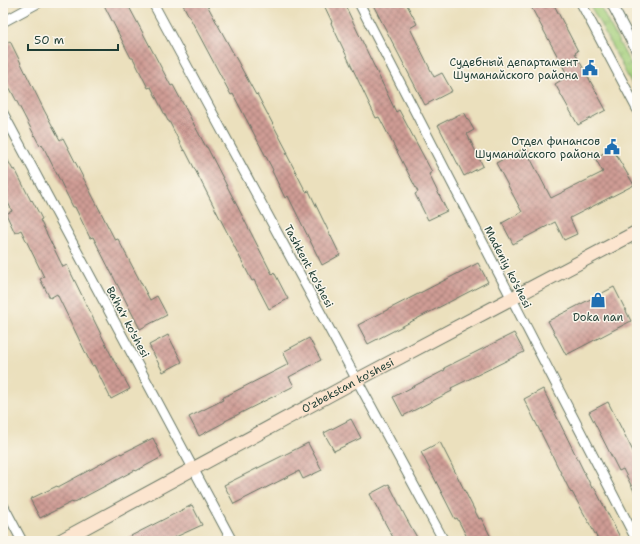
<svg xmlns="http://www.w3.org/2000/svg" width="640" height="544" font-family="'Shantell Sans',sans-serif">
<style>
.grass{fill:url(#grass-tufts);stroke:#628658}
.building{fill:url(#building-cross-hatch)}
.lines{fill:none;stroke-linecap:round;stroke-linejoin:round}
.minor-casing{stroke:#667664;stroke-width:11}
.secondary-casing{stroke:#667664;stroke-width:15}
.minor{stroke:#fff;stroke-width:9}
.secondary{stroke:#fce5cf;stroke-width:13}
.labels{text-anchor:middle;stroke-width:3;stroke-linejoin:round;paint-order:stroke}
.poi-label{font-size:11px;fill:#1f3d34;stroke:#fbf7ec;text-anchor:end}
.street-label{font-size:11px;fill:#1f3d34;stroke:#fbf7ec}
</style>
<defs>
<pattern id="grass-tufts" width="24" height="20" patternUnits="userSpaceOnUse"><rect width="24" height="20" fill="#a4cf7b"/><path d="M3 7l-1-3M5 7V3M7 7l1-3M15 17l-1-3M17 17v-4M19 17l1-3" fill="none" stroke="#85a966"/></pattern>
<pattern id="building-cross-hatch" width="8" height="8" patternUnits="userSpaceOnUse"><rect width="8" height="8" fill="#cf9c94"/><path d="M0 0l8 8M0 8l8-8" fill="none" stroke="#a7807a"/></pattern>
</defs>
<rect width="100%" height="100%" fill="#fbf7ec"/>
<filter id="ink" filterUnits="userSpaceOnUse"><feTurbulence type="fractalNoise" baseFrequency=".025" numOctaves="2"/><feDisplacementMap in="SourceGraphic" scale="8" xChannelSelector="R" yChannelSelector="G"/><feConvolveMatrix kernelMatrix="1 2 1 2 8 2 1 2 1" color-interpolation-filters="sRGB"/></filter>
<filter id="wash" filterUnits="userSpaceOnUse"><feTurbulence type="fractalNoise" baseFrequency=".012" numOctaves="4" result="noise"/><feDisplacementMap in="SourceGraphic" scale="16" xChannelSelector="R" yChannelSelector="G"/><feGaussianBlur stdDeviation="0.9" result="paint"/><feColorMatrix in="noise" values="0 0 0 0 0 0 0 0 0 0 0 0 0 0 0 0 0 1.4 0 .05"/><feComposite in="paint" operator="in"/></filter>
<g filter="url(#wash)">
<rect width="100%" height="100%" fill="#ebe0bd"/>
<polygon class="grass" points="589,3 598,3 637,76 637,94"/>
<g id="blocks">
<g class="building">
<polygon points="103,3 127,3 171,86 173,85 206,147 207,147 272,274 274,272 288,299 269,309 254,280 252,281 185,150 184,151 169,121 168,121 151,87 148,88 133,58 131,58"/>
<polygon points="182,3 206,3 256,95 257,94 288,153 286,153 306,192 309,191 340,255 322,265 288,196 285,198 272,171 273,170 233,94 231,95"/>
<polygon points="323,3 344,3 396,112 399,110 432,172 429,174 447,211 428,220 415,194 418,192 379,117 376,118 331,23 332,22"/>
<polygon points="372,3 406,3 417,24 410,28 434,77 442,73 452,91 425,105"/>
<polygon points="529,3 553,3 578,51 575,53 606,110 578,125 555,84 568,76"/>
<polygon points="10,41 44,110 60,140 63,138 115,240 118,239 150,300 157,296 167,315 140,329 93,237 90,238 75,207 73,207 42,144 40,146 3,75 3,45"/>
<polygon points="464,112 474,130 467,134 483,166 464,176 438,125"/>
<polygon points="525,148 551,198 603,172 595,158 612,148 634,185 570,218 577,234 564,240 555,222 513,244 502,223 522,212 496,163"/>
<polygon points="3,151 13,170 15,169 31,201 32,200 42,219 40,220 63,267 67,265 115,363 116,363 130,389 111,399 94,365 92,366 57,294 50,298 40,279 44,277 21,230 15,233 6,214 12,211 3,192"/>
<polygon points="478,263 488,282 368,344 358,325"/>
<polygon points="614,287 631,321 566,355 548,321"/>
<polygon points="514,333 524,352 451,388 452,391 403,416 393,397 445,370 444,368"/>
<polygon points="168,335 182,362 163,372 149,345"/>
<polygon points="309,338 321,360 289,377 294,386 225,421 225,422 199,436 189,417 223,400 222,398 289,364 283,352"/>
<polygon points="543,389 592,488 594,487 622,541 599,541 572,492 571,493 524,399"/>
<polygon points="608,402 637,459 637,497 623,469 619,471 589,412"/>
<polygon points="351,419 361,438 334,451 324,433"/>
<polygon points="153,438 162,457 136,471 135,470 73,503 72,502 40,518 30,499 57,486 58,487 121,453 121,454"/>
<polygon points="440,442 479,519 481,518 493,541 469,541 457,518 455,519 421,452"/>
<polygon points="308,443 322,470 303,479 299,471 234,504 224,485"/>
<polygon points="389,484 405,516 419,541 395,541 384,521 370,494"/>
<polygon points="192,505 202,525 167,541 121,541"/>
</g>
</g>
</g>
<g filter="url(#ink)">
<use href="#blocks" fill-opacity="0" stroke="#667664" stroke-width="1"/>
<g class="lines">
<defs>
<g id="minor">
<polyline points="153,3 444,541"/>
<polyline points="359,3 637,541"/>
<polyline points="581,3 637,109"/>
<polyline points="611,3 637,52"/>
<polyline points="3,22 38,3"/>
<polyline points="3,113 232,541"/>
<polyline points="3,505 22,541"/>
</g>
<g id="secondary">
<path id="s1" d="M 60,541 L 357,380 L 637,232"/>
</g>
</defs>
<use href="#minor" class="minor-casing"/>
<use href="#secondary" class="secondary-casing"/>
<use href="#minor" class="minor"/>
<use href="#secondary" class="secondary"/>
</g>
</g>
<defs>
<symbol id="civic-bare" viewBox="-9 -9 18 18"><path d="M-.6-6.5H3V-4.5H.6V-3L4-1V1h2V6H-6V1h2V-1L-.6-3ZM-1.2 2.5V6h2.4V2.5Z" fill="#1f6fb2" stroke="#fbf7ec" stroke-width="2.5" paint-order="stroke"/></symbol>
<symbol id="shop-bare" viewBox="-9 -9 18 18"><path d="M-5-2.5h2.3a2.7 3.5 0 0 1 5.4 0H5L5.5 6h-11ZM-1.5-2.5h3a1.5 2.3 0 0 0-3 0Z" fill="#1f6fb2" stroke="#fbf7ec" stroke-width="2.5" paint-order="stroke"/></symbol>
</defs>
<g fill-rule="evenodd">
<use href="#civic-bare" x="579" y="57" width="22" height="22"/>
<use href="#civic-bare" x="601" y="136" width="22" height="22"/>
<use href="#shop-bare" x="587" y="289" width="22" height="22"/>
</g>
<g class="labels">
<g class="poi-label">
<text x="578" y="66">Судебный департамент<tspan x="578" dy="13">Шуманайского района</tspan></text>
<text x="600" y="145">Отдел финансов<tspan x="600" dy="13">Шуманайского района</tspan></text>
<text x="598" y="321" text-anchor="middle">Doka nan</text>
</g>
<g class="street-label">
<text transform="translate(309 266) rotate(62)" y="4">Tashkent ko'shesi</text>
<text transform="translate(508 267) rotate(63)" y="4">Madeniy ko'shesi</text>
<text transform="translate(128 322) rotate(62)" y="4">Ba'ha'r ko'shesi</text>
<text dy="4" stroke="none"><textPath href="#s1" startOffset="327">O'zbekstan ko'shesi</textPath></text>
</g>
</g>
<rect width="640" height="544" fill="none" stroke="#fbf7ec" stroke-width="16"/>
<path d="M28 44v6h90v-6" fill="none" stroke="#1f3d34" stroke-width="2"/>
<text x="34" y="44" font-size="12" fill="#1f3d34" stroke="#fbf7ec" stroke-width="3" paint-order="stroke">50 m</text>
</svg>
